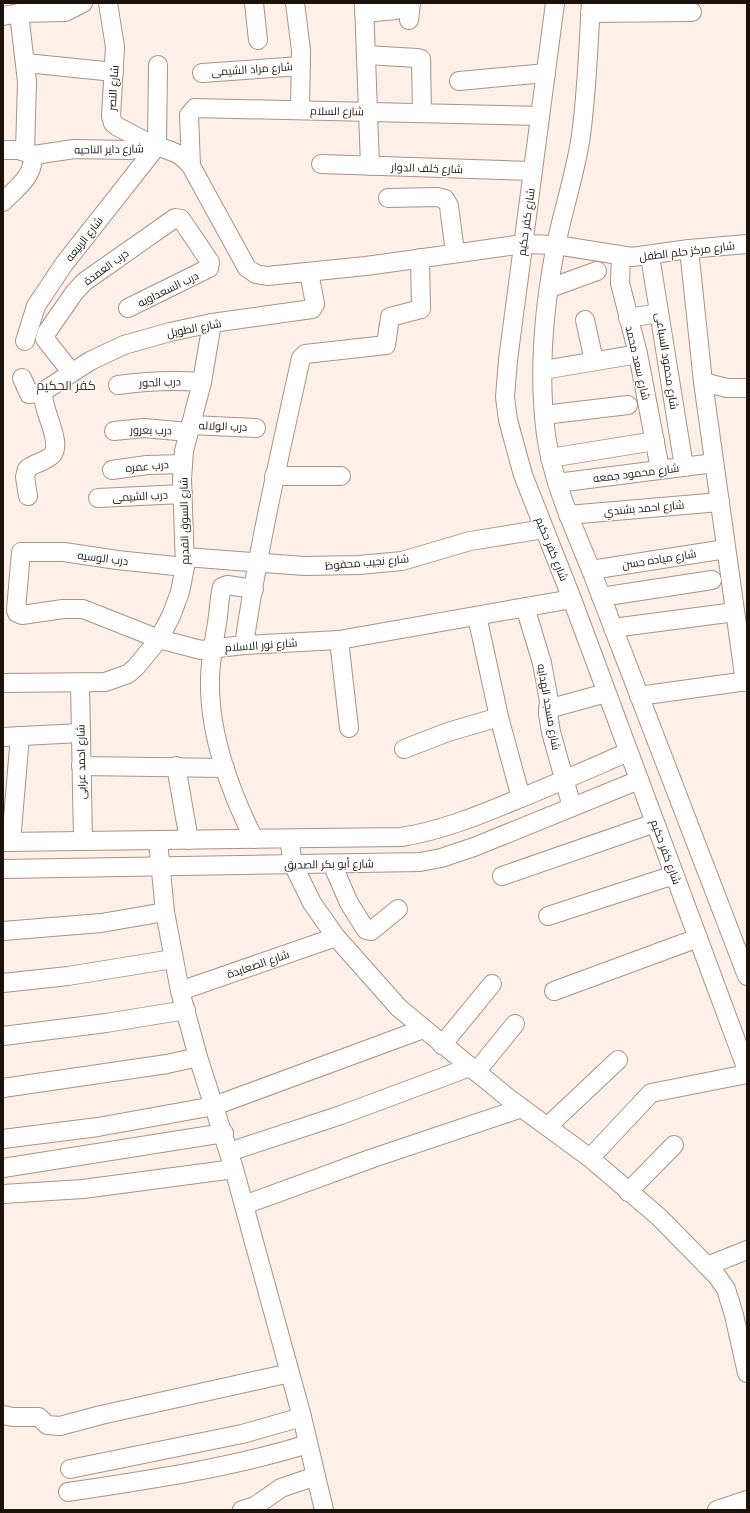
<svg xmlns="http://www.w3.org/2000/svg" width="750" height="1513" font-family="Mulish,Cairo,sans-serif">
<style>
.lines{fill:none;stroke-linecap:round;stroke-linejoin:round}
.minor-casing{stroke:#ad9181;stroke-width:20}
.minor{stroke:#fff;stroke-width:18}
.labels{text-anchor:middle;stroke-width:3;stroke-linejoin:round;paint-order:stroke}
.street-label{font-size:11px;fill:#1c120c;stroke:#fff}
.quarter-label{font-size:13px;fill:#493124;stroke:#fff}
</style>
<rect width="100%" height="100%" fill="#fcf0e9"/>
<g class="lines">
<defs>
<g id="minor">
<path d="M 108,3 L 115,47 L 111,116 L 113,123 L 118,127 C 131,133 143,141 156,146 C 173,152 178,151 191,166 L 247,268 L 256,274 L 267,276 L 366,266 L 523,244 L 556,245 L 632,257 L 689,249 L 747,244"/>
<polyline points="254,3 258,40"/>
<polyline points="295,3 301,50 300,110"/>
<polyline points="364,3 370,166"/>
<polyline points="555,3 508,360 505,397 508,420 523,475 572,599 747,1070"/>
<path d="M 591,3 C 588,49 587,96 580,142 C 574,177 563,211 556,245 C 544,306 538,374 546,435 C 553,483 573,526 591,570 L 747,976"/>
<polyline points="19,13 27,82 25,151"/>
<polyline points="364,13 396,10"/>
<polyline points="590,13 692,12"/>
<polyline points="3,16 19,13 65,12 83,3"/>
<polyline points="409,20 411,3"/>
<polyline points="366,55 417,58 421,59 422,113"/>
<polyline points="26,63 114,72"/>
<polyline points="202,73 301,66"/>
<polyline points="459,81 546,73"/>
<polyline points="3,150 18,150 34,155 74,149 129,150 157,146 158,65"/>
<polyline points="321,164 532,171"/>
<polyline points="191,166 189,115 195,108 540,116"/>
<polyline points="388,198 437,197 445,199 449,206 455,253"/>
<path d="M 3,202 C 19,185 31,180 34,155"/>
<polyline points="689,249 703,382 745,682"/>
<polyline points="621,256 620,283 638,354 660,469"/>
<polyline points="650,256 684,467"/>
<polyline points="550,288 597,271"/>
<polyline points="628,318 659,313"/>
<polyline points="585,320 594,361"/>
<polyline points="25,341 36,306 64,264 157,146"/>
<polyline points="543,370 638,354"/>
<polyline points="72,373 45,339 47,332 74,293 84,282 175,218 181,219 210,262 209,268 128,308"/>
<polyline points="22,378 29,394 43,393"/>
<polyline points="703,382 727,388 747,388"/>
<path d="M 118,385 C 147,381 173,380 202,382"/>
<polyline points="544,415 628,405"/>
<polyline points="191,425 256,428"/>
<polyline points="114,431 144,428 188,432"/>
<polyline points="550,458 655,441"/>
<polyline points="112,470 147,465 183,464"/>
<polyline points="274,476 341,476"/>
<polyline points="557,483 714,463"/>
<path d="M 28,496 L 25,477 L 27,469 C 34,463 45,462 52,455 C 64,442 39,406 44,391 L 90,361 L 124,345 L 170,332 L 212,323 L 312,309 L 315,304 L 309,272"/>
<polyline points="98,498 183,494"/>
<polyline points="568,515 720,502"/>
<polyline points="185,557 304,566 359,565 402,561 470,541 544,529"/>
<polyline points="185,567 117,560 64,552 21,552 16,610 17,613 22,615 63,609 83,609 159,639 201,650 244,645 339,640 572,599"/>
<polyline points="591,570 726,549"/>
<polyline points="601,597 712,580"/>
<polyline points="525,607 542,663 549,701 548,714 551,732 572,807"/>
<polyline points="477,616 499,717 521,798"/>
<polyline points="613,628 735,612"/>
<polyline points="339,640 349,728"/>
<path d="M 244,645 C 258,548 280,453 301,358 L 305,354 L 386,345 L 390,317 L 421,309 L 420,258"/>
<polyline points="3,683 105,682 128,674 136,667 159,639 171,616 180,592 185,567 182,479 184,451 202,382 212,323"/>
<polyline points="80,683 83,841"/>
<polyline points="639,696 747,681"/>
<polyline points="548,709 606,693"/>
<polyline points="3,737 81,733"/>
<polyline points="404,749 448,732 499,717"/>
<polyline points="81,766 225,768"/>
<polyline points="176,766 189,840"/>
<path d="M 254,839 C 230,791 209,736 210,681 C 210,661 214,642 217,623 C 219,612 219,598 222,587 L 227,585 L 254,589"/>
<polyline points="289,839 293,864 312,903 336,937 399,1008 507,1097 590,1158 659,1217 717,1276 726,1289 734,1315 747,1373"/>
<polyline points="158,841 165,912 180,991 198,1057 234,1169 302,1417 324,1510"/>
<path d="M 3,842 L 401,837 C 439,831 475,817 511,802 C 551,786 589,769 628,752"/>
<polyline points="11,842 20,736"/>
<polyline points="332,864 349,903 366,930 371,931 398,909"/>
<polyline points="3,869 420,862 441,858 474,847 639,780"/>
<polyline points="502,876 655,823"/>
<polyline points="548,916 674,875"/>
<polyline points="3,931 101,923 165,912"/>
<polyline points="3,983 68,976 173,959"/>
<polyline points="180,991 336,937"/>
<polyline points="554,991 698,938"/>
<polyline points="3,1036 106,1023 186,1010"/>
<polyline points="442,1045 492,984"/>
<polyline points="476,1072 515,1024"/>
<polyline points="3,1088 167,1064 198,1057"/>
<polyline points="548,1126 618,1060"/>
<polyline points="3,1139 98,1127 214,1106 423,1029"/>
<polyline points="229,1152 341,1115 470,1067"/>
<polyline points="590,1158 651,1093 747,1074"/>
<polyline points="3,1168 224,1133"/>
<polyline points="628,1192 674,1145"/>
<polyline points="3,1194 83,1189 234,1169"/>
<polyline points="244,1205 373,1158 522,1108"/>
<polyline points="707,1266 747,1250"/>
<polyline points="3,1415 13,1417 39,1417 47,1425 60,1426 101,1415 290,1373"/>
<polyline points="70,1469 242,1434 302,1417"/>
<path d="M 68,1492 C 148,1480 230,1468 308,1444"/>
<polyline points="242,1510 255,1506 281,1488 316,1476"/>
<polyline points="717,1510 747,1500"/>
</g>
</defs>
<use href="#minor" class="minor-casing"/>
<use href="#minor" class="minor"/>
</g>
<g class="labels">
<g class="street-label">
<text transform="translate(252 69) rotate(-4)" y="4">شارع مراد الشيمى</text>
<text transform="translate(113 88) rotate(-86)" y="4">شارع النصر</text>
<text transform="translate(337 111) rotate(1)" y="4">شارع السلام</text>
<text transform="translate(109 149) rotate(-1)" y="4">شارع داير الناحيه</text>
<text transform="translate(427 168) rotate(2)" y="4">شارع خلف الدوار</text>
<text transform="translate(526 222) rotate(-82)" y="4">شارع كفر حكيم</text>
<text transform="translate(84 239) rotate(-52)" y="4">شارع الربيعه</text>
<text transform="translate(687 251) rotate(-7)" y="4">شارع مركز حلم الطفل</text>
<text transform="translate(106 267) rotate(-36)" y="4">درب العمدة</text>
<text transform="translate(168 289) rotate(-26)" y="4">درب السعداويه</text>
<text transform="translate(194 328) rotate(-11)" y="4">شارع الطويل</text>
<text transform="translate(667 361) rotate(81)" y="4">شارع محمود السباعى</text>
<text transform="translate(638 363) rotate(77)" y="4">شارع سعد محمد</text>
<text transform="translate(160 382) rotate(-2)" y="4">درب الحور</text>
<text transform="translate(223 426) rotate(2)" y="4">درب الولاله</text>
<text transform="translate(151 430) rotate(1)" y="4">درب بعرور</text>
<text transform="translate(147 466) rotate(-5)" y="4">درب عمره</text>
<text transform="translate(636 473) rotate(-7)" y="4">شارع محمود جمعه</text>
<text transform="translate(140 496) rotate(-3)" y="4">درب الشيمى</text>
<text transform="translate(644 508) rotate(-5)" y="4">شارع احمد بشندي</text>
<text transform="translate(184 521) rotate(-91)" y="4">شارع السوق القديم</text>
<text transform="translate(552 549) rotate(68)" y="4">شارع كفر حكيم</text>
<text transform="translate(103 558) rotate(7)" y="4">درب الوسيه</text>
<text transform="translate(659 559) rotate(-9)" y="4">شارع مياده حسن</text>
<text transform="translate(367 562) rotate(-5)" y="4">شارع نجيب محفوظ</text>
<text transform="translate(261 645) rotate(-4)" y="4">شارع نور الاسلام</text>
<text transform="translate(549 707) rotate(80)" y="4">شارع مسجد الهدايه</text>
<text transform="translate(81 762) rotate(-91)" y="4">شارع احمد عرابى</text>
<text transform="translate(666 852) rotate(70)" y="4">شارع كفر حكيم</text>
<text transform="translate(329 864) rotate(-1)" y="4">شارع أبو بكر الصديق</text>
<text transform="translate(258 964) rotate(-19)" y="4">شارع الصعايدة</text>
</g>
<g class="quarter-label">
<text x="66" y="390">كفر الحكيم</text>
</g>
</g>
<rect width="750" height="1513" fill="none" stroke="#1c120c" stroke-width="8"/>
</svg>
